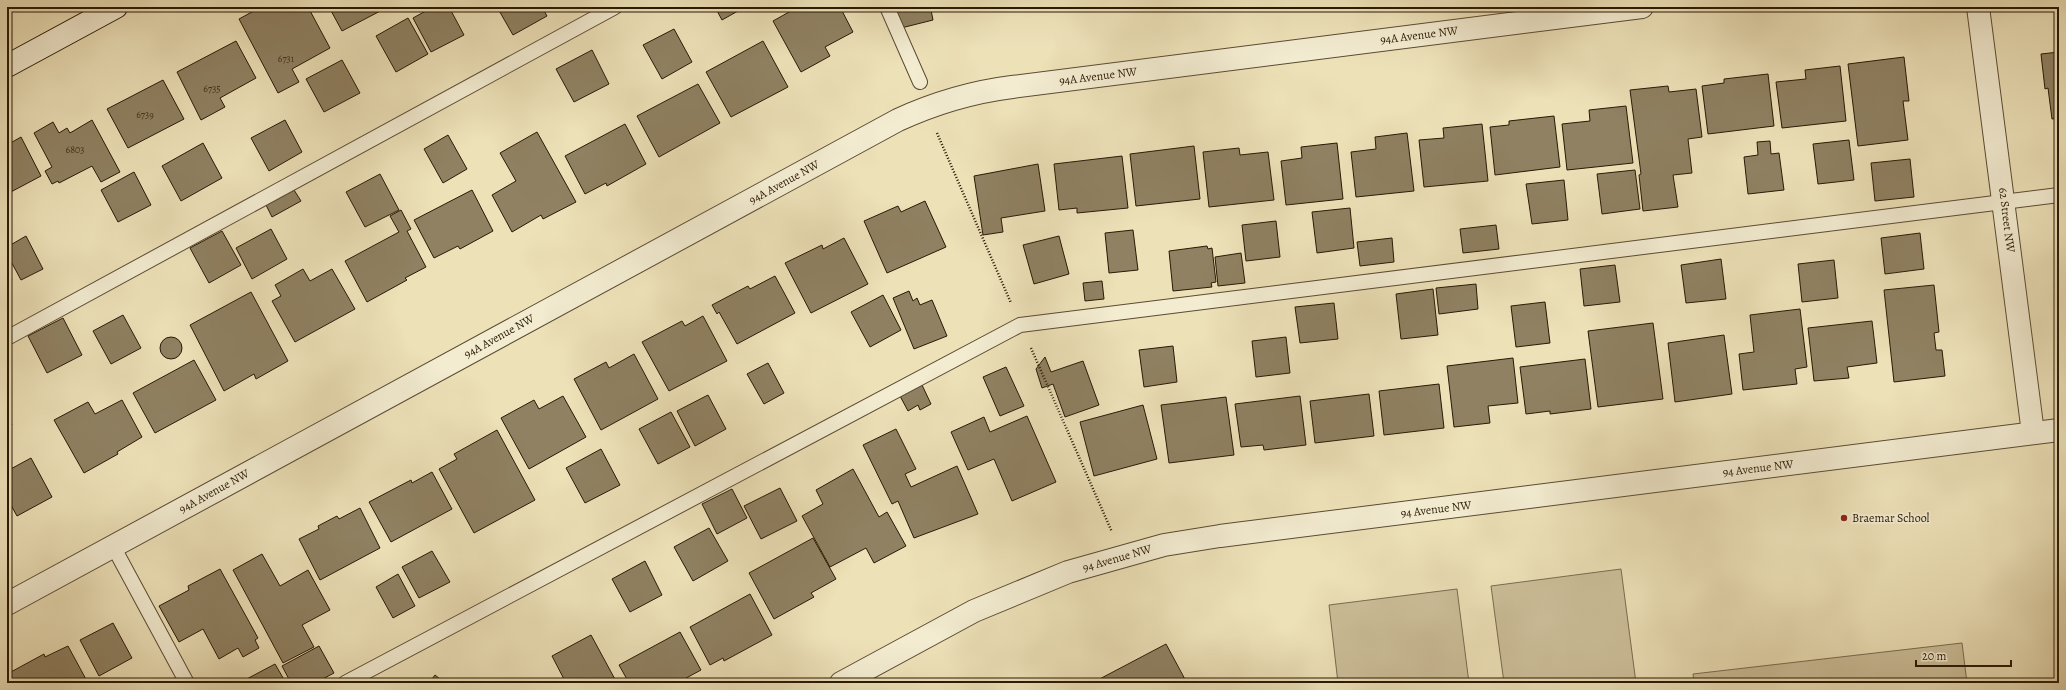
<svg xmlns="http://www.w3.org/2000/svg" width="2066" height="690" font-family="Alegreya,serif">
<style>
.green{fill:#ccbf9a;stroke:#7a6c50}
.building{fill:#8f8162;stroke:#291905}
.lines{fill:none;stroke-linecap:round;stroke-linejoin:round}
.lane-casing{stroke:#5a4b32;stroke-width:16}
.street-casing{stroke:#5a4b32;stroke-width:24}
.secondary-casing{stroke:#291905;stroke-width:24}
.path{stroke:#291905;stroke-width:2.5;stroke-dasharray:1 2;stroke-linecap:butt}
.lane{stroke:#f3ecd1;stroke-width:14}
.street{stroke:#f3ecd1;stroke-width:22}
.secondary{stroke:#f3ecd1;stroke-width:22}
.poi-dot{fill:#8f2418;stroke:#f3ecd1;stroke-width:1.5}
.labels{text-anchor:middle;stroke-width:3.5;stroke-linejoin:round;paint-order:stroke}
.number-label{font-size:10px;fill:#42331c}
.street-label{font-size:12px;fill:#291905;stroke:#f3ecd1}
.poi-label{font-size:12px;fill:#291905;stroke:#f3ecd1;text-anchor:start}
</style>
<rect width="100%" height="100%" fill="#ede1b8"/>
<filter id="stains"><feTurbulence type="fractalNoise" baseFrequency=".005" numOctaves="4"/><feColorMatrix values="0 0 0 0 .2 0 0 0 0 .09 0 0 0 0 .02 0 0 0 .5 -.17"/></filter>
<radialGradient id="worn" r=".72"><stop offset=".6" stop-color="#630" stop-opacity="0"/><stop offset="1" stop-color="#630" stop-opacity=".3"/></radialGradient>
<g class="green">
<polygon points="1621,569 1636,683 1504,683 1491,586"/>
<polygon points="1457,589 1469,683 1338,683 1329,605"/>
<polygon points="1962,643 1967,683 1694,683 1693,674"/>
</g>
<g class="building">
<polygon points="261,7 287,7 290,11 298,7 308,7 330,48 292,69 299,82 278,93 239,19"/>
<polygon points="329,7 388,7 342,31"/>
<polygon points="433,7 449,7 464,35 431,52 413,18"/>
<polygon points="497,7 542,7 547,16 513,35"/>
<polygon points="715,7 745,7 722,20"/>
<polygon points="798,7 840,7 853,32 825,47 830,56 801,72 773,21"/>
<polygon points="892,7 942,7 931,10 933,20 897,29"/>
<polygon points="980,7 1005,7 980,10"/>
<polygon points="408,18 428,54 396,72 376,36"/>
<polygon points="674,29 692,62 662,79 643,45"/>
<polygon points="236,41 256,78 220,98 225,107 201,120 177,72"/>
<polygon points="763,41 788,87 731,117 706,72"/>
<polygon points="592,50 609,84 574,102 556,69"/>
<polygon points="2059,52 2059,118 2052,119 2048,88 2045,89 2041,54"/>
<polygon points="1904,57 1909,101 1903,101 1908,140 1858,146 1848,64"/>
<polygon points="342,60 360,93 324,112 306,79"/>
<polygon points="1840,66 1846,121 1782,128 1776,82 1806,79 1805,70"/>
<polygon points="1768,74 1774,126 1708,134 1702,86 1724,83 1724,79"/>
<polygon points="163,80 184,119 128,148 107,109"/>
<polygon points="698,84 720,123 659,157 637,116"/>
<polygon points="1668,86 1669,92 1696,89 1702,137 1688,139 1692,173 1673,175 1678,207 1643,211 1639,175 1641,174 1630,90"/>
<polygon points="1626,106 1633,163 1567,170 1562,124 1590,121 1589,110"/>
<polygon points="1554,116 1560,167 1495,175 1490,127 1509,125 1509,121"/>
<polygon points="92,120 120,172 101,182 92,166 59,183 58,181 52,184 45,171 52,167 34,133 53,122 59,133 67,128 70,133"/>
<polygon points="285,120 302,152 269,171 251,138"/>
<polygon points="625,124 646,164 607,186 606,183 585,194 565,156"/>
<polygon points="1482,124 1488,181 1424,187 1419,140 1444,138 1443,128"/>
<polygon points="537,132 576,202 543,219 541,215 512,232 492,195 516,181 500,153"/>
<polygon points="1407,133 1414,191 1356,197 1351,152 1376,149 1375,137"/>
<polygon points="448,135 467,169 443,183 424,149"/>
<polygon points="21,137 41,176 7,194 7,145"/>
<polygon points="2059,138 2059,174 2055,139"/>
<polygon points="1849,140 1854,180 1818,184 1813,144"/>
<polygon points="1770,141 1771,154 1779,153 1784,190 1748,194 1744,157 1758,155 1757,142"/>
<polygon points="203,143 222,178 181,201 162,166"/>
<polygon points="1337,143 1343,199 1286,205 1281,161 1302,158 1301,147"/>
<polygon points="1194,146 1200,199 1136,206 1130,154"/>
<polygon points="1239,148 1240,155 1268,152 1274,200 1209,207 1203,152"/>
<polygon points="1122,156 1128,208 1077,213 1077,208 1059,210 1054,164"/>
<polygon points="1910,159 1914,197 1875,201 1871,163"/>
<polygon points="1038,164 1045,211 1001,218 1003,232 983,235 974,176"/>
<polygon points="1635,170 1640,209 1602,214 1597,174"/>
<polygon points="134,172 151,205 118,222 101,190"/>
<polygon points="380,174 399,210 365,227 346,192"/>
<polygon points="1564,180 1568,220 1532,224 1526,184"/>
<polygon points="294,190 301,201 272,217 266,205"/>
<polygon points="472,190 493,231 460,249 458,246 434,258 414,220"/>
<polygon points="925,201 946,247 887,273 864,221 898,206 901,212"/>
<polygon points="1350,208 1354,248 1317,253 1312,212"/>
<polygon points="401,210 411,229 407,231 426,267 405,278 407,280 367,302 345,261 399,232 390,216"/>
<polygon points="1276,221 1280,257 1246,261 1242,225"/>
<polygon points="1496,225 1499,249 1463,253 1460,229"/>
<polygon points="271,229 287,259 252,279 236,248"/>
<polygon points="1133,230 1138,270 1109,273 1105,233"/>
<polygon points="222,231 241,265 209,283 190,248"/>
<polygon points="1920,233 1924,269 1885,274 1881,238"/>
<polygon points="26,236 43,269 21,280 7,254 7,247"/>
<polygon points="1059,236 1069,274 1034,284 1023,245"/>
<polygon points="844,238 868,284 811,313 785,263 822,245 823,249"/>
<polygon points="1392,238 1394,262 1360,266 1357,242"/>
<polygon points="1207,246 1208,249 1212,248 1216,282 1211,283 1212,287 1173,291 1169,251"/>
<polygon points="1241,253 1245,283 1218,286 1215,257"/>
<polygon points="1721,259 1726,299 1686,303 1681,265"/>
<polygon points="1834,260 1838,298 1802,302 1798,264"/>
<polygon points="1615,265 1620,302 1584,306 1580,269"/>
<polygon points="303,269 310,281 332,269 355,309 295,342 272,301 281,296 275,285"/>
<polygon points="7,271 12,280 7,283"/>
<polygon points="775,276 795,313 737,344 719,312 717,314 712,305 748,286 750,289"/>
<polygon points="1102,281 1104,299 1085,301 1083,283"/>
<polygon points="1476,284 1478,309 1439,314 1436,288"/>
<polygon points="1934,285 1939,332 1934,333 1936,350 1942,350 1945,376 1894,382 1884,290"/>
<polygon points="1433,289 1438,335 1401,339 1396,294"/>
<polygon points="909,291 913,301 917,298 920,305 932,300 947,336 914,349 893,298"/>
<polygon points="251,292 288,361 256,379 254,374 224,391 190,325"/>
<polygon points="883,295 901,330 870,347 851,312"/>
<polygon points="1545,302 1550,343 1516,347 1511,306"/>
<polygon points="1334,303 1338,339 1300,343 1295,307"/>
<polygon points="1800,309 1807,367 1795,369 1797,384 1743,390 1739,354 1754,352 1750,315"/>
<polygon points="123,315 141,348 111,364 93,331"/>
<polygon points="703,316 727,361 669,391 642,342 682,321 685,326"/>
<polygon points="63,318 82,355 47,373 28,336"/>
<polygon points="1872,321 1877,363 1847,367 1849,378 1814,381 1808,328"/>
<polygon points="1653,323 1663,399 1598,407 1588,331"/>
<polygon points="1724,335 1732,394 1675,402 1668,343"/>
<circle cx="171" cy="348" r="11"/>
<polygon points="1286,337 1290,373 1256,377 1252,341"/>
<polygon points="1173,346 1177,382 1144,387 1139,350"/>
<polygon points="634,354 658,399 601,430 574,379 606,362 609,368"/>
<polygon points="1045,357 1051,372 1083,361 1099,405 1065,417 1053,384 1042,388 1036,369"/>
<polygon points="1513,358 1518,403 1488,406 1490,423 1454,427 1447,366"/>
<polygon points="1585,359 1591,409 1550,414 1550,411 1526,414 1520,367"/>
<polygon points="194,360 216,400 155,433 133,393"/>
<polygon points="768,363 784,393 764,404 747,374"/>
<polygon points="1006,367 1024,406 1000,416 983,377"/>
<polygon points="1439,384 1444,428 1384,435 1379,391"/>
<polygon points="922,385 931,404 920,410 918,405 908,411 900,396"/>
<polygon points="1369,394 1374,436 1315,443 1310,401"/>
<polygon points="708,395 726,429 695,446 677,411"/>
<polygon points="563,396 586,437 529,469 501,418 534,400 539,409"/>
<polygon points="1300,396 1306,445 1264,450 1263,445 1241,447 1235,404"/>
<polygon points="1226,397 1234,455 1169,463 1161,405"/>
<polygon points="122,400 142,437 117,452 118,454 84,473 54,420 88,402 95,414"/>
<polygon points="1143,405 1157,459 1094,476 1080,422"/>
<polygon points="671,412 690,447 658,464 639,429"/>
<polygon points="7,415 12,425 7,427"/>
<polygon points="1027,416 1056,482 1012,501 994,459 968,470 951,432 984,417 990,432"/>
<polygon points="896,429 916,469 905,474 911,487 957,466 978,514 914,538 898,501 892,504 863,445"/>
<polygon points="497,430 535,500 474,533 439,469 457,459 454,454"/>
<polygon points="601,449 620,485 585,503 566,468"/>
<polygon points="31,458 52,497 17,516 7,498 7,471"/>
<polygon points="853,469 879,517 887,512 906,546 874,563 866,548 830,567 802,516 823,504 816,490"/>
<polygon points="432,472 452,509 391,542 369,502 411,480 412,483"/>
<polygon points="780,488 797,521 761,539 744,506"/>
<polygon points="732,489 747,518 717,534 702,504"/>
<polygon points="360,508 380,548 320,580 299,539 319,529 318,526 337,516 339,519"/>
<polygon points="709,528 728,561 693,581 674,547"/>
<polygon points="813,538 836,579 811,593 814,597 774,619 749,573"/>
<polygon points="432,551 450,582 419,598 402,567"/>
<polygon points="262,554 280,586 308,570 330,610 302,625 314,647 283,663 233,570"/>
<polygon points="645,561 662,595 630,612 612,579"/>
<polygon points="220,569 258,638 255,640 259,648 243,657 238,648 219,659 203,629 179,642 159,606 189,590 188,586"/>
<polygon points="398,574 415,606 393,618 376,587"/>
<polygon points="750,594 772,635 724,661 723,658 710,665 690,627"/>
<polygon points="113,623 132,658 99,676 80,640"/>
<polygon points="680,632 701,670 677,683 629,683 619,665"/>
<polygon points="591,635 617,683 566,683 552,656"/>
<polygon points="1166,644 1187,683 1092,683"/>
<polygon points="68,646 88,683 14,683 9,673 44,654 45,657"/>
<polygon points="319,646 334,673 315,683 291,683 282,666"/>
<polygon points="275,664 286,683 241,683 241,682"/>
<polygon points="435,675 445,683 429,683"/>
</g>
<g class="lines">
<defs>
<g id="lane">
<polyline points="887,7 920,82"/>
<polyline points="7,338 615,7"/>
<polyline points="113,546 187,683"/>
<polyline points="345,683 1020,325 2059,195"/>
</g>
<g id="street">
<polyline points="1978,7 2033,433"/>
<path d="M 7,604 L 898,120 C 935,103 972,92 1012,87 L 1642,7"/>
<polyline points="841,683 974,611 1068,572 1164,545 1220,536 2059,430"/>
</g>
<polyline id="secondary" points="7,66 116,7"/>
</defs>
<use href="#lane" class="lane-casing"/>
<use href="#street" class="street-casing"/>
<use href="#secondary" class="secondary-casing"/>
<g class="path">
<polyline points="937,133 1011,303"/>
<polyline points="1031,348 1112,532"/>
</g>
<use href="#lane" class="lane"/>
<use href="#street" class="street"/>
<use href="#secondary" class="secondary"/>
</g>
<circle class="poi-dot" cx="1844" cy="518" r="4"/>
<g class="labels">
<g class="number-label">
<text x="286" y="62">6731</text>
<text x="212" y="92">6735</text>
<text x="145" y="118">6739</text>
<text x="75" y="153">6803</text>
</g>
<g class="street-label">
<text transform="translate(1419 35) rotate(-7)" y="4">94A Avenue NW</text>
<text transform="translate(1098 76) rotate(-7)" y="4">94A Avenue NW</text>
<text transform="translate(784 182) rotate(-29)" y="4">94A Avenue NW</text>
<text transform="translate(2007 220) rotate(83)" y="4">62 Street NW</text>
<text transform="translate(499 336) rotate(-29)" y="4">94A Avenue NW</text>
<text transform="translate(1758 468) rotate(-7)" y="4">94 Avenue NW</text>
<text transform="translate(214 491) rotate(-29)" y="4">94A Avenue NW</text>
<text transform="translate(1436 509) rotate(-7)" y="4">94 Avenue NW</text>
<text transform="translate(1117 558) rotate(-16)" y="4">94 Avenue NW</text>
</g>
<g class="poi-label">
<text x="1852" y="522">Braemar School</text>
</g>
</g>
<rect width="2066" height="690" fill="none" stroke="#ede1b8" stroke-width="24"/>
<rect x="8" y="8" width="2050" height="674" fill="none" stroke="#291905" stroke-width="2"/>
<rect x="12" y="12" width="2042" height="666" fill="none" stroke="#291905"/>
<path d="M1916 660v6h95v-6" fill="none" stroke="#291905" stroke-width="2"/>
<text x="1922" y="660" font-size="12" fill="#291905" stroke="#f3ecd1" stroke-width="3" paint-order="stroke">20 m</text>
<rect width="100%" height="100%" filter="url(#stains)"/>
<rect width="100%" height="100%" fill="url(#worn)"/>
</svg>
